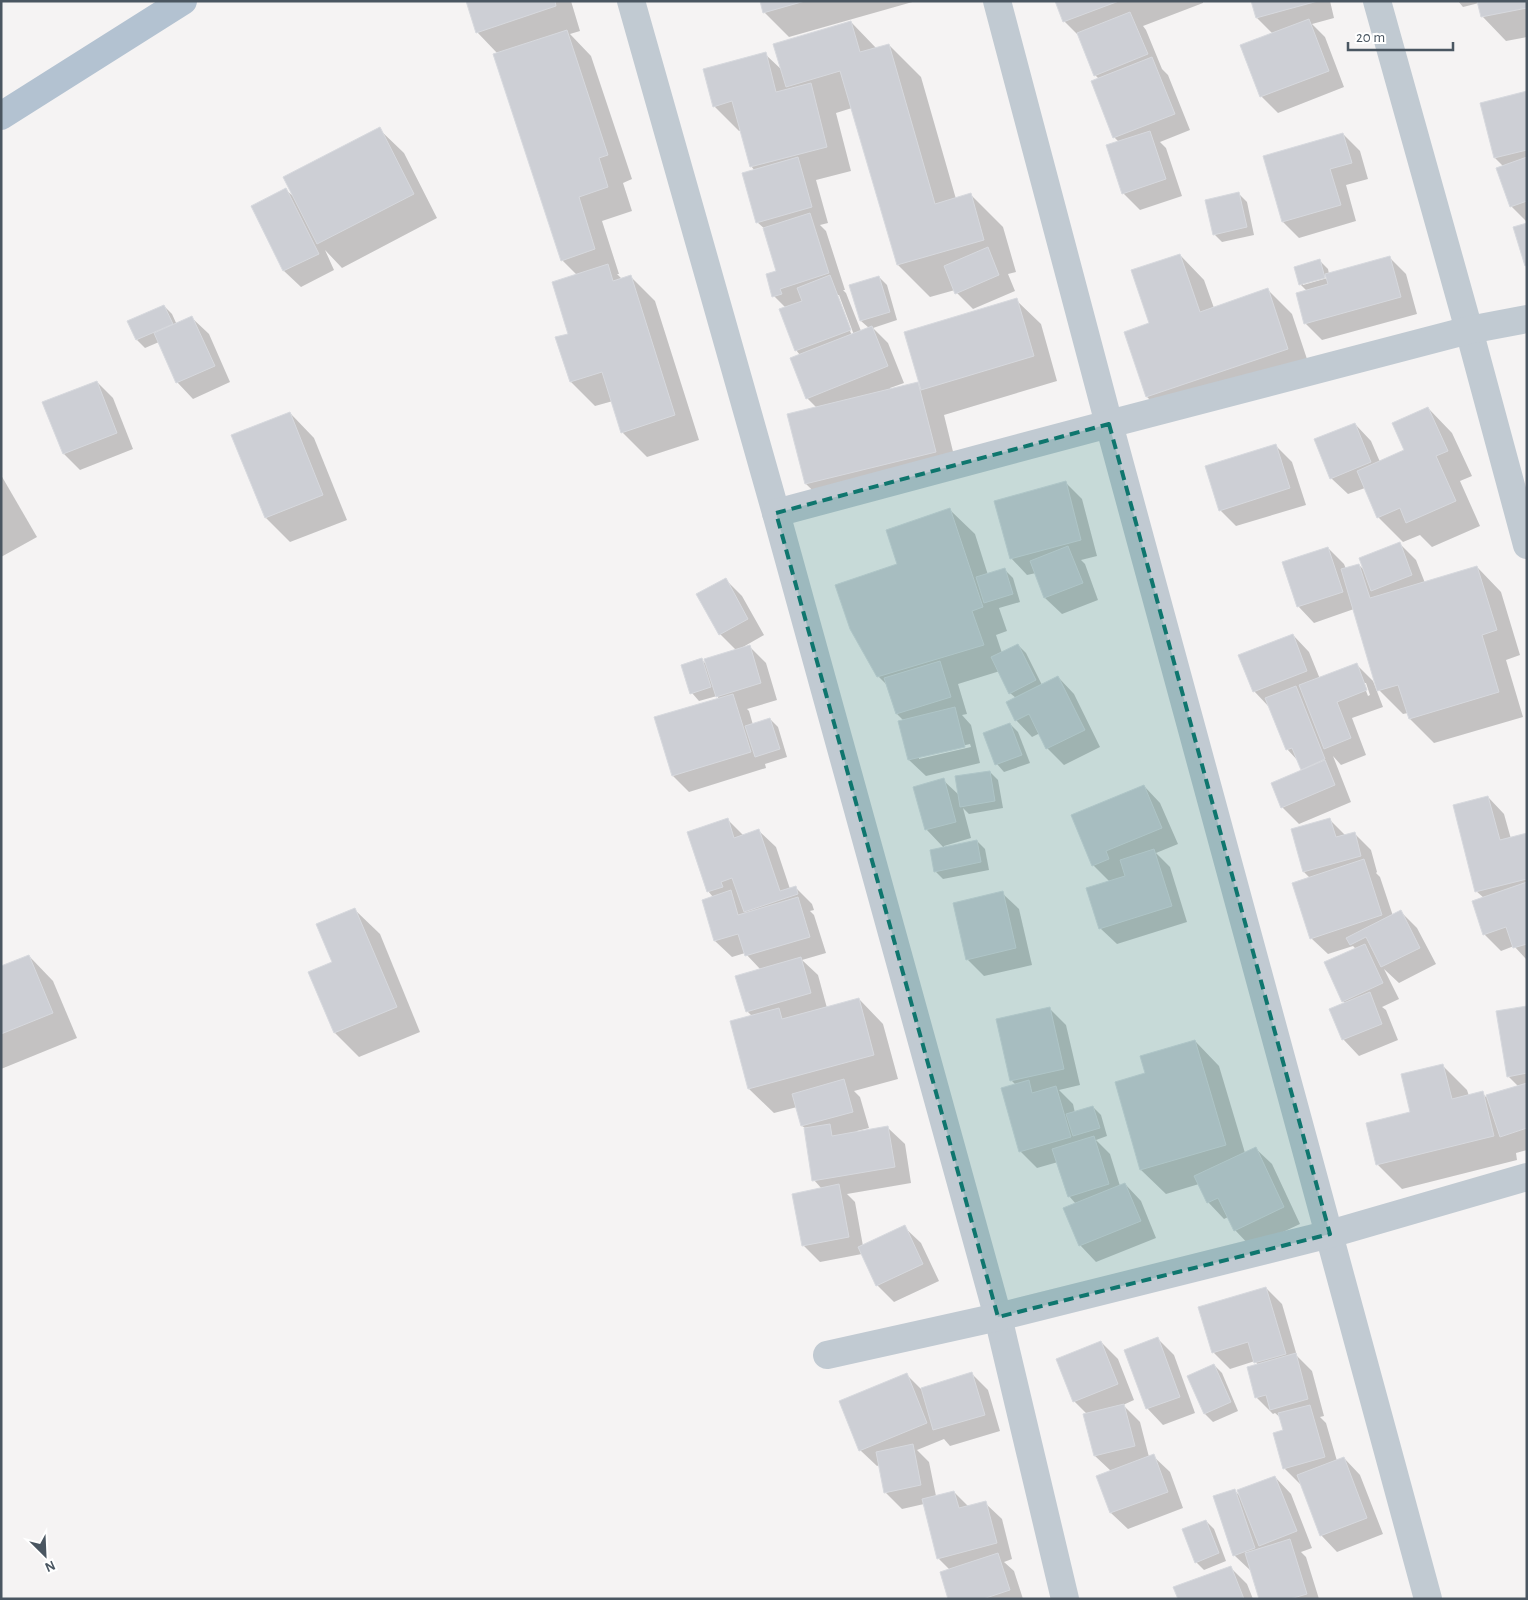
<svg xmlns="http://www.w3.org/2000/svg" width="1528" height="1600" font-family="'Alegreya Sans',sans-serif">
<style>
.shadow{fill:#0003;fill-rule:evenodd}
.building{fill:#cdcfd5;stroke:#d7d9de}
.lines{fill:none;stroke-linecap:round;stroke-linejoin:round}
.minor{stroke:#c1cad2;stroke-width:28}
.major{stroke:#b3c2d1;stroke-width:28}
.marked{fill:#0f766e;fill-opacity:0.2;stroke:#0f766e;stroke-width:4;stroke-dasharray:10 6;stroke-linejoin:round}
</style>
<rect width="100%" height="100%" fill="#f5f3f3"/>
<g class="shadow">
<polygon points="467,1 571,1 580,31 570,34 591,56 632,179 623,183 632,211 602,221 619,274 617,274 622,279 631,277 655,301 699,440 647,457 622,432 613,401 595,406 571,382 557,338 569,334 577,275 562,260 498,54 477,32"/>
<polygon points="761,1 916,1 789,37 764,12"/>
<polygon points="1056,1 1203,1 1203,3 1143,26 1146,30 1162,69 1168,75 1190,130 1160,142 1166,148 1182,196 1140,210 1123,193 1119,142 1114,137 1099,79 1095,75 1080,37 1064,21"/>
<polygon points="1252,1 1330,1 1334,18 1312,24 1325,37 1344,87 1278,113 1261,96 1273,34 1257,18"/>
<polygon points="1458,1 1527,1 1527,37 1506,41 1482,16 1479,3 1463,7"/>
<path d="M 851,22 L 877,49 L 889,45 L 921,77 L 956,199 L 971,195 L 1003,227 L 1016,272 L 1008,274 L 1015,291 L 973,309 L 957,293 L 955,290 L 930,297 L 898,265 L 852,108 L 836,113 L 851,171 L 816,180 L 828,223 L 820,225 L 826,231 L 845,290 L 843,290 L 846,293 L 861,331 L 869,328 L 861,321 L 851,286 L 879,277 L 887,285 L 897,320 L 873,328 L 888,343 L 904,383 L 890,388 L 890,390 L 920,382 L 1016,300 L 1041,324 L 1057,381 L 944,415 L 959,476 L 831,508 L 806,484 L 817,408 L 807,398 L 800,355 L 796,350 L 786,308 L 774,296 L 778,272 L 765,229 L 757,222 L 755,171 L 751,166 L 741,130 L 739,131 L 714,106 L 765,54 L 783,71 ZM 836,295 L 839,295 L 854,335 L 852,336 Z"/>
<polygon points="1527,92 1527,222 1511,206 1504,167 1495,158"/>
<polygon points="379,129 404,153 437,218 342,268 325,250 334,270 301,287 284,271 253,207 286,190 294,197"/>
<polygon points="1343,134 1360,151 1368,179 1346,185 1356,221 1299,238 1283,222"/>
<polygon points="1239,194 1247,202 1254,235 1222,242 1214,234"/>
<polygon points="1180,255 1204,280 1214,308 1268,290 1292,314 1312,374 1172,421 1147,397 1126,333 1151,324"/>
<path d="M 1389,257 L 1406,274 L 1417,314 L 1322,340 L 1305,323 L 1307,291 L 1300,284 L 1320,261 L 1328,269 L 1329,274 ZM 1331,275 L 1331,277 L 1303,285 L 1303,282 Z"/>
<polygon points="164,306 172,314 177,325 192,318 209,334 230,382 193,399 177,382 159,342 145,348 137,340"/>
<polygon points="97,382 113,398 133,449 80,470 64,454 44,403"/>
<polygon points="1428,408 1452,433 1472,476 1460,481 1480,526 1432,547 1420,535 1403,542 1379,518 1365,488 1348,494 1331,478 1355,424 1371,441 1380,462 1406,451"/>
<polygon points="290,413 314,438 347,520 290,542 266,518"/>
<polygon points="1276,446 1292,462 1306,505 1236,526 1220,510"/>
<polygon points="1,475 37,537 1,557"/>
<polygon points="1065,482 1082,499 1097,556 1081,560 1085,564 1098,600 1062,614 1045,598 1036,573 1027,575 1011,558"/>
<path d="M 950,510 L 975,534 L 988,575 L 1005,570 L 1013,578 L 1020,602 L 999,608 L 1007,631 L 996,635 L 1002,653 L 1018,645 L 1026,653 L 1042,685 L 1058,677 L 1074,694 L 1100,747 L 1064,765 L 1047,748 L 1040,733 L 1032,737 L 1016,720 L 1016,698 L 1010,693 L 1000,671 L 958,684 L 967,714 L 962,715 L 971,725 L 980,763 L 926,776 L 909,760 L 900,722 L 904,721 L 897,714 L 888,686 L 878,676 L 899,565 ZM 970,744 L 971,747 L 919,759 L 919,756 Z"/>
<polygon points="1400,544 1416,560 1425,583 1477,567 1501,592 1520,655 1506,660 1523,717 1434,743 1410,719 1408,713 1403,714 1378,689 1354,609 1314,623 1298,606 1328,548 1344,564 1346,569 1359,565 1366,572"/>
<polygon points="726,580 742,596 764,635 743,647 744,648 749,646 766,663 777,700 747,709 749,711 753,725 770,719 778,727 787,757 765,764 766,768 689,792 673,776 719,699 717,696 699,701 692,693 702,660 707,665 736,650 720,634"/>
<path d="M 1293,635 L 1309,652 L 1320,679 L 1357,665 L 1373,681 L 1383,707 L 1352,718 L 1366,755 L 1341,765 L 1333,756 L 1351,802 L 1299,824 L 1282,807 L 1303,770 L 1299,762 L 1287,749 L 1270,708 L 1254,691 ZM 1363,683 L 1366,683 L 1370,695 L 1368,696 Z"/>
<polygon points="1010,724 1018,732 1030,763 1004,772 997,764"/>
<polygon points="990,772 998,780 1003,808 969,814 963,808 971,838 944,846 944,848 927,830 915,788 943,780 960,796"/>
<polygon points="1144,786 1160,803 1178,844 1156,853 1170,867 1187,922 1117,944 1100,928 1110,882 1093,865"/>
<polygon points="1488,797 1504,814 1511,839 1527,834 1527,960 1514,946 1501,951 1484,934 1484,898 1476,891"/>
<polygon points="727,819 744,836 759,831 776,847 790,889 795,887 812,904 814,910 810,911 814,915 826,953 802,960 818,975 827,1008 859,999 883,1024 898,1079 854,1091 860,1097 869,1128 857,1131 858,1133 888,1128 905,1144 911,1183 847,1194 855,1202 863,1246 904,1227 921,1243 939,1281 894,1302 877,1285 862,1254 820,1262 803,1245 822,1189 814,1180 805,1128 802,1126 797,1107 774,1113 749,1089 752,1016 747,1011 761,970 745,953 732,957 715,941 713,897 708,891"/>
<polygon points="1330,820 1346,836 1354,833 1371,850 1377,872 1376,873 1380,877 1393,916 1401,912 1417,928 1436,964 1399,983 1384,969 1399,999 1382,1007 1386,1010 1398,1040 1359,1056 1343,1039 1345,1003 1343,1001 1356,949 1353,946 1328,954 1311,938 1310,878 1304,872"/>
<polygon points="977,841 985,849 989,870 943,879 935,871"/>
<polygon points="1002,893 1019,909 1032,965 984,976 967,959"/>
<polygon points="355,910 380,934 420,1032 359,1057 335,1033 333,963"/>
<polygon points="29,956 53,981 77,1038 1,1069 1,968"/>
<polygon points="1527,1007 1527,1150 1516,1153 1517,1160 1402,1189 1377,1164 1443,1066 1467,1090 1469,1096 1482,1093 1486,1097 1518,1086 1508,1076"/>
<polygon points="1049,1008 1066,1025 1080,1085 1059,1090 1073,1104 1075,1113 1093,1107 1101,1115 1107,1136 1096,1140 1110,1154 1120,1186 1125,1184 1141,1201 1156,1238 1096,1262 1080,1245 1076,1204 1069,1196 1058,1162 1037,1168 1020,1151 1016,1085 1011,1080"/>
<polygon points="1195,1041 1219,1066 1245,1153 1255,1148 1272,1164 1300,1224 1251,1247 1235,1230 1228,1217 1224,1219 1208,1202 1199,1184 1166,1194 1141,1170 1116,1083 1147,1074"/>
<polygon points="1266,1288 1282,1304 1297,1356 1312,1371 1324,1416 1320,1417 1326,1423 1337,1461 1344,1458 1360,1475 1383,1534 1337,1552 1321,1535 1301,1485 1284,1468 1285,1431 1282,1419 1275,1413 1273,1414 1256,1397 1258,1365 1255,1361 1230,1369 1213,1352"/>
<polygon points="1158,1339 1174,1355 1195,1413 1163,1425 1147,1408"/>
<polygon points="1101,1342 1118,1359 1134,1400 1123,1405 1140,1422 1149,1457 1153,1456 1170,1472 1183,1508 1128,1529 1111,1513 1098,1476 1111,1471 1095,1456 1087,1414 1074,1401"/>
<polygon points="1214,1365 1222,1373 1238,1411 1213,1422 1205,1414 1189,1377"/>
<polygon points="972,1374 988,1390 1000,1431 950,1446 944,1439 917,1450 929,1462 936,1496 954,1492 969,1507 985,1503 1002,1519 1012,1559 1004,1562 1014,1571 1023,1599 949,1599 950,1570 938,1558 924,1504 902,1509 885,1492 880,1465 877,1466 860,1450 907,1375 921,1389"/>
<polygon points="1275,1477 1291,1494 1312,1548 1301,1552 1306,1557 1319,1599 1260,1599 1251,1571 1234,1555 1235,1491 1241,1497"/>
<polygon points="1206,1521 1214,1529 1226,1561 1204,1570 1196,1562"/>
<polygon points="1231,1568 1247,1584 1253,1599 1179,1599"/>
</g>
<g class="building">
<polygon points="466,1 555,1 556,6 476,33"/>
<polygon points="760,1 805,1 763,13"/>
<polygon points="1055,1 1119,1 1063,22"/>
<polygon points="1251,1 1318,1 1256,18"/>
<polygon points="1477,1 1527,1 1527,8 1481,17"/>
<polygon points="1130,12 1148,54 1094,76 1077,33"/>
<polygon points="1309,19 1329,71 1260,97 1240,45"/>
<polygon points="851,21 860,52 889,44 935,204 971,193 984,240 897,265 840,71 786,87 773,44"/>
<polygon points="567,30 608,155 599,158 608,187 579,197 595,249 561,261 493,54"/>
<polygon points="766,52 776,92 811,83 827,147 750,167 732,101 713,107 703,69"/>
<polygon points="1152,57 1175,114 1113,138 1091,81"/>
<polygon points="1527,91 1527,150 1494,158 1480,103"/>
<polygon points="380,127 414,194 317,244 283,177"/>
<polygon points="1150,131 1166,179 1122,194 1106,145"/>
<polygon points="1343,133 1352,163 1330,169 1341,205 1282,222 1263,156"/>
<polygon points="798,157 812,207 756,223 742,173"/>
<polygon points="1527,157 1527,201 1510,207 1496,168"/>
<polygon points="286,188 319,254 283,271 251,206"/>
<polygon points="1239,192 1247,227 1213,235 1205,200"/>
<polygon points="810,213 829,273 780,289 782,294 772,297 766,274 776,271 763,228"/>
<polygon points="1527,223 1527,265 1525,266 1513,227"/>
<polygon points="988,247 999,275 955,294 944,266"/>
<polygon points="1180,254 1200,312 1268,288 1288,349 1146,397 1124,332 1149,323 1131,270"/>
<polygon points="1390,256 1401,297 1304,324 1296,293 1328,284 1325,274"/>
<polygon points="1320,259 1325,278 1299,285 1294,267"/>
<polygon points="608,264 613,281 631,275 675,415 621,433 602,372 570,382 555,337 568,334 552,282"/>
<polygon points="830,275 851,330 795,351 779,309 802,301 797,288"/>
<polygon points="879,276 890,312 860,321 849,285"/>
<polygon points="1017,298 1034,356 921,390 904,332"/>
<polygon points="164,305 173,324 136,340 127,321"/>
<polygon points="192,316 215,366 176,383 154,333"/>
<polygon points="872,326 888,366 806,399 790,358"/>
<polygon points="97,381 117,433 63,454 42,402"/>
<polygon points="918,382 936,452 805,484 787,414"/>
<polygon points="1428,407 1448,451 1436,456 1456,501 1406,523 1400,508 1377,518 1357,471 1404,450 1392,423"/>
<polygon points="290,412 323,495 265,518 231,435"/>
<polygon points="1355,423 1371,462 1330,479 1314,439"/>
<polygon points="1276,444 1290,488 1219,511 1205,466"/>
<polygon points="1066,481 1081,540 1010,559 994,501"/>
<polygon points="950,508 983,607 972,611 984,645 877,677 850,629 835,585 897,564 886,530"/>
<polygon points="1400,542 1412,575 1371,591 1359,558"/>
<polygon points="1068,546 1083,583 1044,598 1030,561"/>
<polygon points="1328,547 1343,592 1297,607 1282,562"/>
<polygon points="1359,564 1370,598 1477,566 1497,630 1482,635 1499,692 1409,719 1398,685 1377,691 1341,569"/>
<polygon points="1005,568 1013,594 984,603 976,577"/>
<polygon points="726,578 748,619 719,635 696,594"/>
<polygon points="1293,634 1307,671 1253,692 1238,655"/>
<polygon points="1018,644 1036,680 1009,694 991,657"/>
<polygon points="750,645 761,683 716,697 704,659"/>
<polygon points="702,658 711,687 690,694 681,665"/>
<polygon points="940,661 951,697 896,714 884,678"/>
<polygon points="1357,663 1367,690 1337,702 1351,738 1324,749 1299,685"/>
<polygon points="1058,676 1085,730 1046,749 1029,714 1015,721 1006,702"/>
<polygon points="1296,686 1325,759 1301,770 1292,748 1286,750 1265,698"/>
<polygon points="733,694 751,752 672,776 654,717"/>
<polygon points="955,707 965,747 908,760 898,721"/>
<polygon points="770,718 780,749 755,757 745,726"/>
<polygon points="1010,723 1022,755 995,765 983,733"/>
<polygon points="1325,760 1335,785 1281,808 1271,783"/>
<polygon points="990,771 995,801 960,807 955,776"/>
<polygon points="944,778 956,822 925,830 913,787"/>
<polygon points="1144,785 1162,828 1106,851 1109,859 1092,866 1071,815"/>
<polygon points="1488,796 1500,840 1527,833 1527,879 1475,892 1453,805"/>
<polygon points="728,818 734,838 759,829 780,891 796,886 798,894 744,912 732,878 721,882 723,887 707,892 687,832"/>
<polygon points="1330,818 1336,837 1355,832 1361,856 1303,872 1291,829"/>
<polygon points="977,840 981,862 934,872 930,850"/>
<polygon points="1154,849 1172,906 1099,929 1086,888 1125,876 1120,860"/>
<polygon points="1364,859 1382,915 1310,939 1292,883"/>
<polygon points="1527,882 1527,944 1513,948 1506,927 1483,935 1472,901"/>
<polygon points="731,890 738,915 798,897 810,937 745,956 738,934 714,941 702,900"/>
<polygon points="1003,891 1016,948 966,960 953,903"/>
<polygon points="355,908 397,1007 334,1033 308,972 332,962 316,924"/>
<polygon points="1401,910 1420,948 1381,967 1366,937 1350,945 1346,938"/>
<polygon points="1365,944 1383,983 1342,1002 1324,962"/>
<polygon points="29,955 53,1013 1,1034 1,966"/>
<polygon points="801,957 811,993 746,1012 735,976"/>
<polygon points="1370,992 1382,1024 1342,1040 1329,1009"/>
<polygon points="859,998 874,1055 748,1089 730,1021 779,1008 782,1019"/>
<polygon points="1527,1006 1527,1073 1507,1077 1496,1011"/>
<polygon points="1050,1007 1064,1069 1010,1081 996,1019"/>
<polygon points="1195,1040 1226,1145 1140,1170 1115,1082 1145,1073 1140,1056"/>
<polygon points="1443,1064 1452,1099 1483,1091 1494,1136 1376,1165 1366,1123 1410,1112 1401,1074"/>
<polygon points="844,1079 853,1112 801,1126 792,1094"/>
<polygon points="1029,1080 1032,1093 1056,1086 1071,1137 1019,1152 1001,1088"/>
<polygon points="1527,1083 1527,1128 1500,1137 1486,1095"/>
<polygon points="1093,1106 1100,1128 1073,1136 1066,1114"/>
<polygon points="830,1124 832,1136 888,1126 895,1167 812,1181 804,1128"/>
<polygon points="1094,1136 1109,1184 1068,1197 1052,1149"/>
<polygon points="1256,1147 1284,1207 1234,1231 1218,1198 1207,1203 1194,1176"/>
<polygon points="1125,1183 1141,1221 1079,1246 1063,1208"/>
<polygon points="839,1184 849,1237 802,1246 792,1194"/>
<polygon points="905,1225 923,1264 876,1286 858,1247"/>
<polygon points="1266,1287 1286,1354 1254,1363 1248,1342 1212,1353 1198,1307"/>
<polygon points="1158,1337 1180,1397 1146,1409 1124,1350"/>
<polygon points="1101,1341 1118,1384 1073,1402 1056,1359"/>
<polygon points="1296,1353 1308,1399 1270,1410 1266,1395 1255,1398 1247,1367"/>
<polygon points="1214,1364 1231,1402 1204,1414 1187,1376"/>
<polygon points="972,1372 985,1415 933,1430 921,1388"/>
<polygon points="907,1373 927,1423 859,1451 839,1401"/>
<polygon points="1124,1404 1135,1446 1094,1456 1083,1414"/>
<polygon points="1310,1405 1325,1457 1283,1469 1273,1433 1283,1430 1278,1413"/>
<polygon points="913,1444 921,1485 884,1493 876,1452"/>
<polygon points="1154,1454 1168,1492 1110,1513 1096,1476"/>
<polygon points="1344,1457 1367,1518 1320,1536 1297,1475"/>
<polygon points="1275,1476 1297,1531 1259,1546 1237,1490"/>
<polygon points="1235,1489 1255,1548 1233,1556 1213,1496"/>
<polygon points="954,1491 959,1508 986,1501 997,1543 937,1559 922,1499"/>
<polygon points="1206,1520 1219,1553 1195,1563 1182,1529"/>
<polygon points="1290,1539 1307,1594 1290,1599 1259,1599 1245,1553"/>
<polygon points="998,1553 1010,1590 983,1599 948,1599 940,1572"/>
<polygon points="1231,1566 1244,1599 1178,1599 1173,1587"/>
</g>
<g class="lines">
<g class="minor">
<polyline points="631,1 776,513 998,1317 1065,1599"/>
<polyline points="997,1 1109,424 1428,1599"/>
<polyline points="1377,1 1469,330 1527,545"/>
<polyline points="776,513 1109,424 1469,330 1527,319"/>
<polyline points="827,1355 998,1317 1330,1234 1527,1177"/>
</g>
<polyline class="major" points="1,116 183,1"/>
</g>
<path class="marked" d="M 1109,424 L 1330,1234 L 998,1317 L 776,513 Z"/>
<rect width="1528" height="1600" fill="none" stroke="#4a5661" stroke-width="5"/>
<g transform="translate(45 1555) rotate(156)" stroke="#ffffff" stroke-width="4" paint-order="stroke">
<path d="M0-4L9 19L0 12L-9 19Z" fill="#4a5661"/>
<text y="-8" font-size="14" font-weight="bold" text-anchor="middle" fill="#4a5661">N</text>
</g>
<path d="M1348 42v8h105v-8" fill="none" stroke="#4a5661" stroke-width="2.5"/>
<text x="1356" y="42" font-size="15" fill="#4a5661" stroke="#ffffff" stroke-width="4" paint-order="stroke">20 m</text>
</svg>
